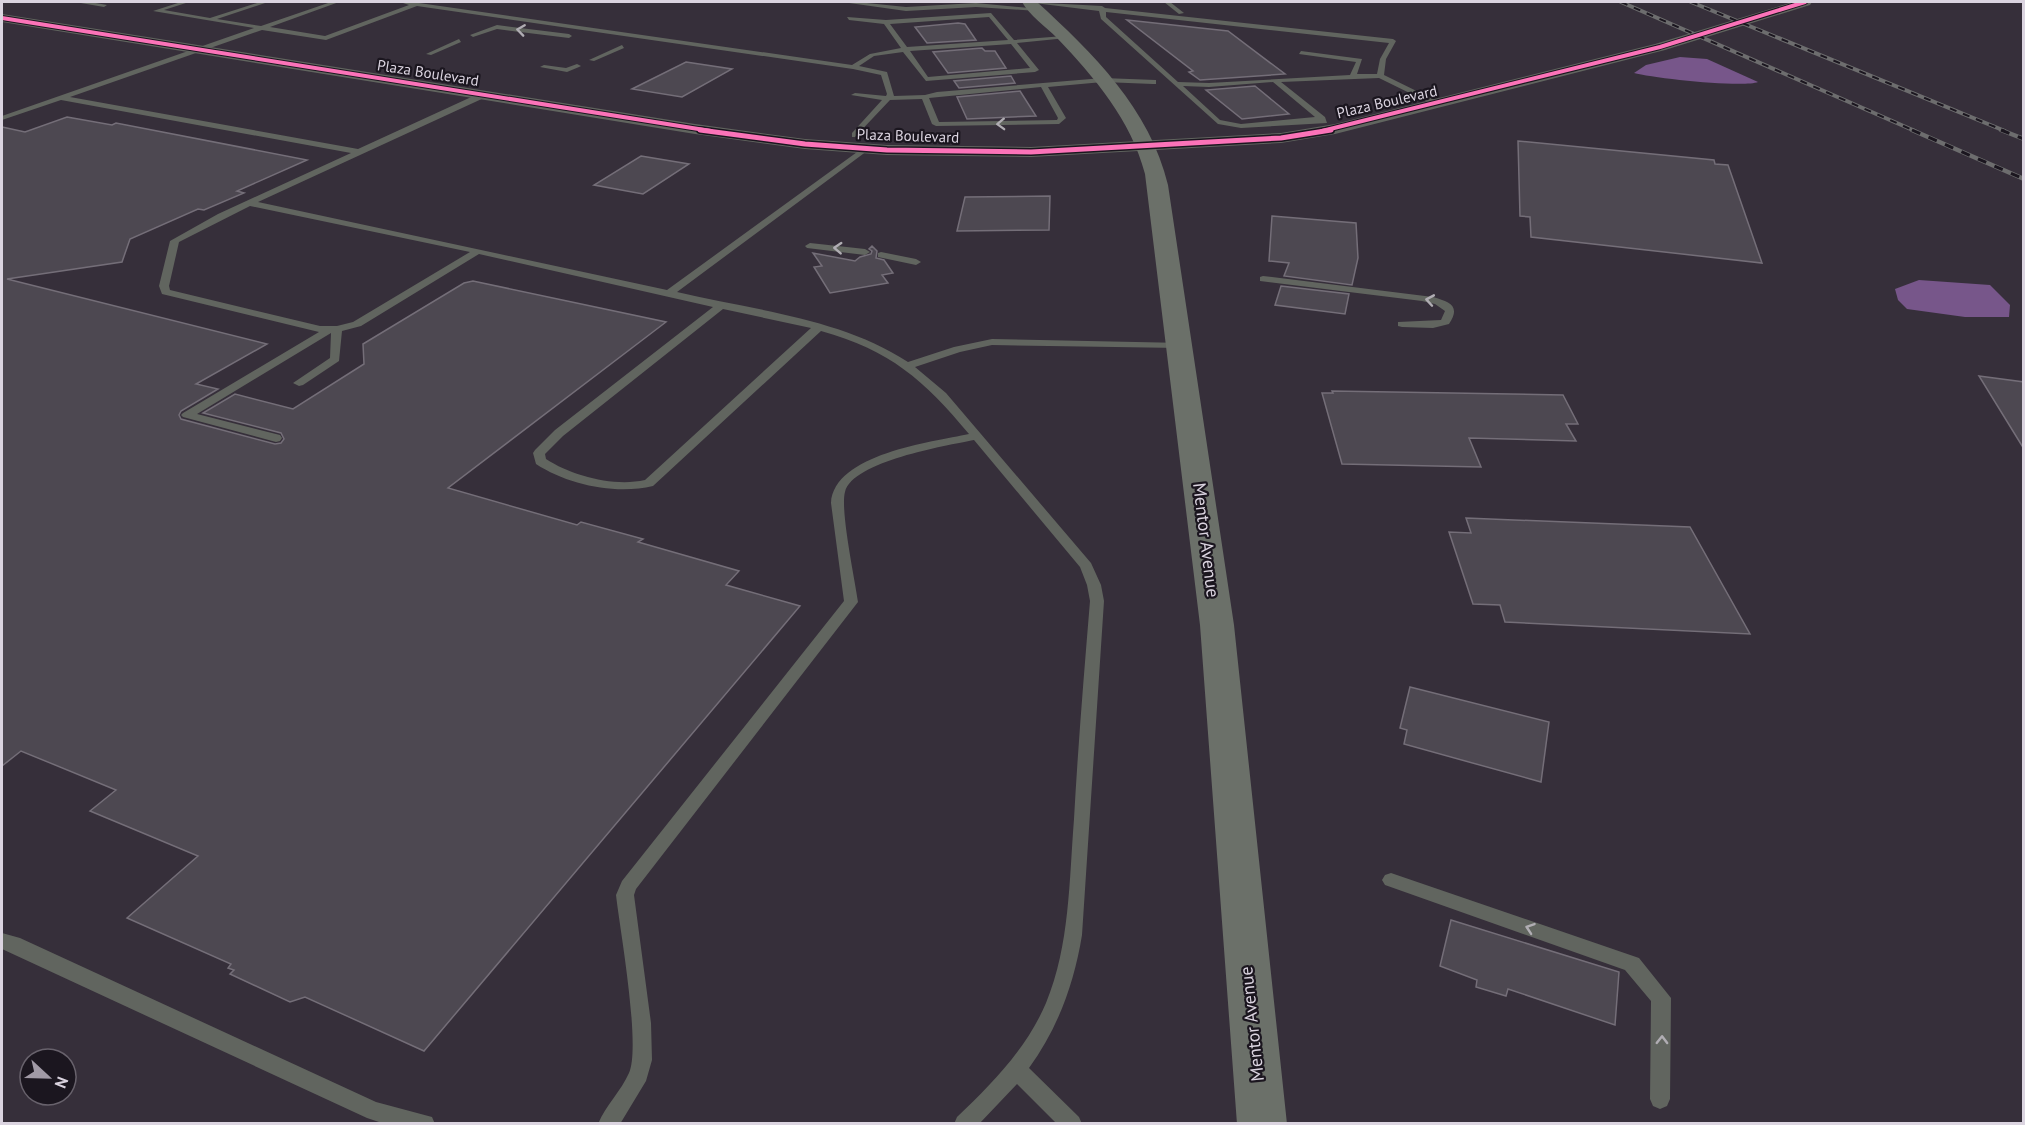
<svg xmlns="http://www.w3.org/2000/svg" width="2025" height="1125" font-family="'PT Sans',sans-serif">
<style>
.water{fill:#77568a}
.building{fill:#4d4851;stroke:#746e78;stroke-width:1.5}
.lines{fill:none;stroke-linecap:round;stroke-linejoin:round}
.lane{fill:#61655f;fill-rule:evenodd}
.street{fill:#61655f;fill-rule:evenodd}
.primary{fill:#6b7069;fill-rule:evenodd}
.rail-far1-casing{stroke:#6d6d6e;stroke-width:4}
.rail-casing{stroke:#6d6d6e;stroke-width:4.5}
.rail-far1{stroke:#1b161f;stroke-width:2;stroke-dasharray:7;stroke-linecap:butt}
.rail{stroke:#1b161f;stroke-width:3;stroke-dasharray:9;stroke-linecap:butt}
.cycleway-far1-casing{stroke:#1b161f;stroke-width:6}
.cycleway-casing{stroke:#1b161f;stroke-width:8}
.cycleway-far1{stroke:#fb73b8;stroke-width:4}
.cycleway{stroke:#fb73b8;stroke-width:5}
.oneway{stroke:#b0adb3}
.labels{text-anchor:middle;stroke-width:4.5;stroke-linejoin:round;paint-order:stroke}
.far-street-label{font-size:15px;fill:#dbd4e0;stroke:#1b161f}
.street-label{font-size:18px;fill:#dbd4e0;stroke:#1b161f}
</style>
<rect width="100%" height="100%" fill="#362f3a"/>
<g class="water">
<path d="M 1680,57 L 1707,59 L 1758,82 C 1743,88 1652,78 1634,73 L 1646,65 Z"/>
<polygon points="1919,280 1990,285 2010,305 2009,317 1965,317 1907,309 1898,300 1895,289"/>
</g>
<g class="building">
<polygon points="1127,20 1228,31 1285,74 1200,80 1189,72 1193,71"/>
<polygon points="958,23 965,24 976,40 927,43 915,27"/>
<polygon points="982,48 985,51 995,51 1006,68 948,73 933,52"/>
<polygon points="686,62 732,69 682,97 632,89"/>
<polygon points="1011,76 1015,83 959,88 954,81"/>
<polygon points="1255,86 1289,114 1242,119 1206,90"/>
<polygon points="1020,91 1036,116 967,119 957,97"/>
<polygon points="67,117 112,125 116,123 307,160 237,191 244,193 204,210 198,209 130,239 122,262 7,279 267,344 196,384 218,389 181,411 179,415 181,419 275,444 281,443 284,439 281,433 203,413 235,394 293,409 364,364 363,344 464,283 473,281 666,322 448,488 577,525 581,522 643,539 638,542 739,571 726,585 800,606 424,1051 305,997 290,1002 230,974 234,970 228,968 231,964 127,918 198,856 90,811 116,790 21,751 2,766 2,127 25,132"/>
<polygon points="1518,141 1714,160 1715,164 1728,165 1762,263 1531,237 1530,217 1520,216"/>
<polygon points="641,156 689,164 643,194 594,185"/>
<polygon points="1050,196 1049,230 957,231 965,197"/>
<polygon points="1272,216 1356,223 1358,258 1352,285 1284,276 1289,263 1269,261"/>
<polygon points="872,246 877,251 876,258 884,260 893,273 882,275 888,283 830,293 814,267 822,266 813,253 855,261 860,257 871,254 872,251 869,249"/>
<polygon points="1281,286 1349,294 1345,314 1275,305"/>
<polygon points="1979,376 2024,382 2024,449"/>
<polygon points="1332,391 1563,395 1578,424 1566,424 1576,441 1469,438 1481,467 1342,464 1322,393 1333,393"/>
<polygon points="1466,518 1690,527 1750,634 1505,622 1500,605 1473,604 1449,532 1471,533"/>
<polygon points="1410,687 1549,722 1541,782 1404,744 1407,730 1400,728"/>
<polygon points="1451,920 1619,972 1615,1025 1508,989 1506,996 1476,987 1477,980 1440,966"/>
</g>
<g class="lines">
<g class="lane">
<polygon points="75,2 90,2 107,5 104,7"/>
<path d="M 181,2 L 189,2 L 164,10 L 210,18 L 260,2 L 268,2 L 217,19 L 261,26 L 331,2 L 339,2 L 270,27 L 325,36 L 409,5 L 400,2 L 412,2 L 852,65 L 870,54 L 901,48 L 884,24 L 849,20 L 847,17 L 886,20 L 991,13 L 1014,40 L 1064,36 L 1067,38 L 1017,43 L 1039,70 L 1035,72 L 926,81 L 903,52 L 874,56 L 859,66 L 887,72 L 894,96 L 925,95 L 937,92 L 1103,78 L 1156,80 L 1156,84 L 1153,84 L 1103,82 L 1048,87 L 1066,118 L 1059,124 L 936,126 L 932,124 L 922,99 L 890,100 L 855,137 L 852,137 L 852,133 L 882,100 L 851,95 L 855,93 L 886,96 L 887,94 L 881,75 L 853,69 L 417,6 L 326,40 L 262,30 L 70,97 L 358,149 L 480,93 L 486,93 L 486,97 L 258,202 L 667,290 L 864,147 L 868,149 L 867,151 L 677,292 C 753,310 841,318 908,362 L 954,347 L 992,339 L 1184,343 L 1185,345 L 1180,348 L 992,345 L 960,352 L 915,367 L 946,393 L 1091,563 L 1101,585 L 1104,601 L 1082,935 C 1074,984 1058,1028 1029,1068 L 1079,1117 L 1082,1124 L 1057,1124 L 1017,1084 L 979,1124 L 954,1124 L 957,1117 C 992,1084 1027,1048 1046,1003 C 1070,945 1069,881 1074,819 C 1078,746 1084,674 1090,601 L 1087,585 L 1080,567 L 974,440 C 945,446 853,461 845,492 C 840,510 855,580 858,602 L 636,889 L 634,895 L 651,1023 L 652,1060 L 646,1081 L 620,1124 L 598,1124 C 606,1105 621,1091 629,1073 C 641,1046 620,930 616,895 L 622,881 L 844,601 L 831,503 C 834,454 931,442 969,434 C 924,380 890,350 821,331 L 653,486 C 616,495 568,485 536,464 L 533,453 L 535,450 L 555,430 L 713,307 L 479,254 L 361,326 L 342,331 L 339,361 L 303,385 L 299,386 L 293,383 L 330,358 L 331,333 L 197,414 L 280,435 L 282,438 L 280,441 L 276,442 L 183,417 L 181,415 L 183,413 L 319,332 L 162,294 L 159,286 L 170,241 L 218,214 L 351,153 L 61,100 L 2,120 L 2,116 L 254,28 L 153,11 ZM 989,17 L 1008,40 L 907,47 L 890,24 ZM 1011,44 L 1030,68 L 928,77 L 910,51 ZM 1041,87 L 1058,118 L 1057,120 L 939,122 L 929,98 ZM 250,206 L 470,252 L 353,322 L 337,326 L 320,326 L 170,290 L 169,286 L 179,242 ZM 723,309 L 811,328 L 645,480 C 614,487 572,476 546,459 L 545,454 L 563,436 Z"/>
<polygon points="842,2 857,2 906,7 976,3 1040,9 1037,11 976,7 906,11"/>
<path d="M 1026,2 L 1102,6 L 1105,8 L 1393,39 L 1396,41 L 1386,59 L 1384,75 L 1443,104 L 1436,106 L 1379,78 L 1281,82 L 1325,117 L 1327,123 L 1241,128 L 1218,124 L 1101,19 L 1099,11 ZM 1106,12 L 1389,43 L 1380,59 L 1377,74 L 1357,74 L 1362,59 L 1301,51 L 1299,54 L 1356,62 L 1350,75 L 1209,83 L 1178,82 L 1106,17 ZM 1273,82 L 1315,117 L 1241,124 L 1220,120 L 1183,86 L 1209,87 Z"/>
<polygon points="1164,2 1170,2 1184,13 1179,14"/>
<polygon points="497,25 569,34 572,36 569,38 497,29 473,37 470,35"/>
<polygon points="459,39 461,42 431,55 426,54"/>
<polygon points="622,45 624,48 594,61 589,60"/>
<polygon points="577,64 581,66 579,67 567,72 540,67 544,65 566,68"/>
<polygon points="810,243 865,249 870,252 865,255 807,248 805,246"/>
<polygon points="881,252 916,259 921,262 916,265 878,257 878,253"/>
<path d="M 1263,276 L 1433,297 C 1450,302 1461,306 1449,324 L 1433,328 L 1402,327 L 1398,326 L 1398,322 L 1441,320 L 1445,311 L 1435,304 L 1422,301 L 1260,281 L 1260,277 Z"/>
<polygon points="1391,873 1639,958 1671,998 1670,1099 1667,1106 1660,1109 1653,1106 1650,1099 1651,1001 1625,970 1385,885 1382,880 1385,875"/>
<polygon points="2,933 20,938 376,1102 432,1117 435,1124 385,1124 367,1118 2,949"/>
</g>
<polygon class="street" points="1793,2 1812,2 1810,5 1665,50 1335,134 1281,143 1031,157 887,155 805,149 695,134 2,22 2,14 695,124 805,139 887,145 1031,147 1281,133 1335,124 1655,44"/>
<path class="primary" d="M 1022,2 L 1037,2 C 1093,53 1150,109 1168,185 L 1234,625 L 1287,1124 L 1237,1124 L 1200,625 L 1145,174 C 1131,120 1095,78 1057,38 C 1046,27 1029,15 1022,2 Z"/>
<defs>
<g id="rail-far1">
<polyline points="1621,2 1915,131"/>
<polyline points="1691,2 2005,131"/>
</g>
<g id="rail">
<polyline points="1912,130 2024,179"/>
<polyline points="2001,130 2024,139"/>
</g>
</defs>
<use href="#rail-far1" class="rail-far1-casing"/>
<use href="#rail" class="rail-casing"/>
<use href="#rail-far1" class="rail-far1"/>
<use href="#rail" class="rail"/>
<defs>
<g id="cycleway-far1">
<polyline points="2,18 711,131"/>
<polyline points="1322,131 1660,47 1805,2"/>
</g>
<polyline id="cycleway" points="700,130 805,144 887,150 1031,152 1281,138 1331,130"/>
</defs>
<use href="#cycleway-far1" class="cycleway-far1-casing"/>
<use href="#cycleway" class="cycleway-casing"/>
<use href="#cycleway-far1" class="cycleway-far1"/>
<use href="#cycleway" class="cycleway"/>
</g>
<defs><path id="oneway-chevron" d="M-2-3.5L2.5 0L-2 3.5" fill="none" stroke-width="1.6" stroke-linecap="round" stroke-linejoin="round" transform="scale(1.5)"/></defs>
<g class="oneway">
<use href="#oneway-chevron" transform="translate(521 30) rotate(-172)"/>
<use href="#oneway-chevron" transform="translate(1001 124) rotate(178)"/>
<use href="#oneway-chevron" transform="translate(838 248) rotate(-177)"/>
<use href="#oneway-chevron" transform="translate(1430 300) rotate(-170)"/>
<use href="#oneway-chevron" transform="translate(1530 928) rotate(-161)"/>
<use href="#oneway-chevron" transform="translate(1662 1040) rotate(-89)"/>
</g>
<g class="labels">
<g class="far-street-label">
<text transform="translate(428 73) rotate(9)" y="5">Plaza Boulevard</text>
<text transform="translate(1387 102) rotate(-13)" y="5">Plaza Boulevard</text>
<text transform="translate(908 136) rotate(2)" y="5">Plaza Boulevard</text>
</g>
<g class="street-label">
<text transform="translate(1206 540) rotate(83)" y="6">Mentor Avenue</text>
<text transform="translate(1252 1024) rotate(-96)" y="6">Mentor Avenue</text>
</g>
</g>
<rect width="2025" height="1125" fill="none" stroke="#dbd4e0" stroke-width="6"/>
<g transform="translate(48 1077) rotate(112)"><circle r="28" fill="#1b161f" stroke="#68626c" stroke-width="1.5"/>
<path d="M0-4.5L10 22L0 15L-10 22Z" fill="#a19aa6"/>
<text y="-9" font-size="16" font-weight="bold" text-anchor="middle" fill="#dbd4e0">N</text>
</g>
</svg>
